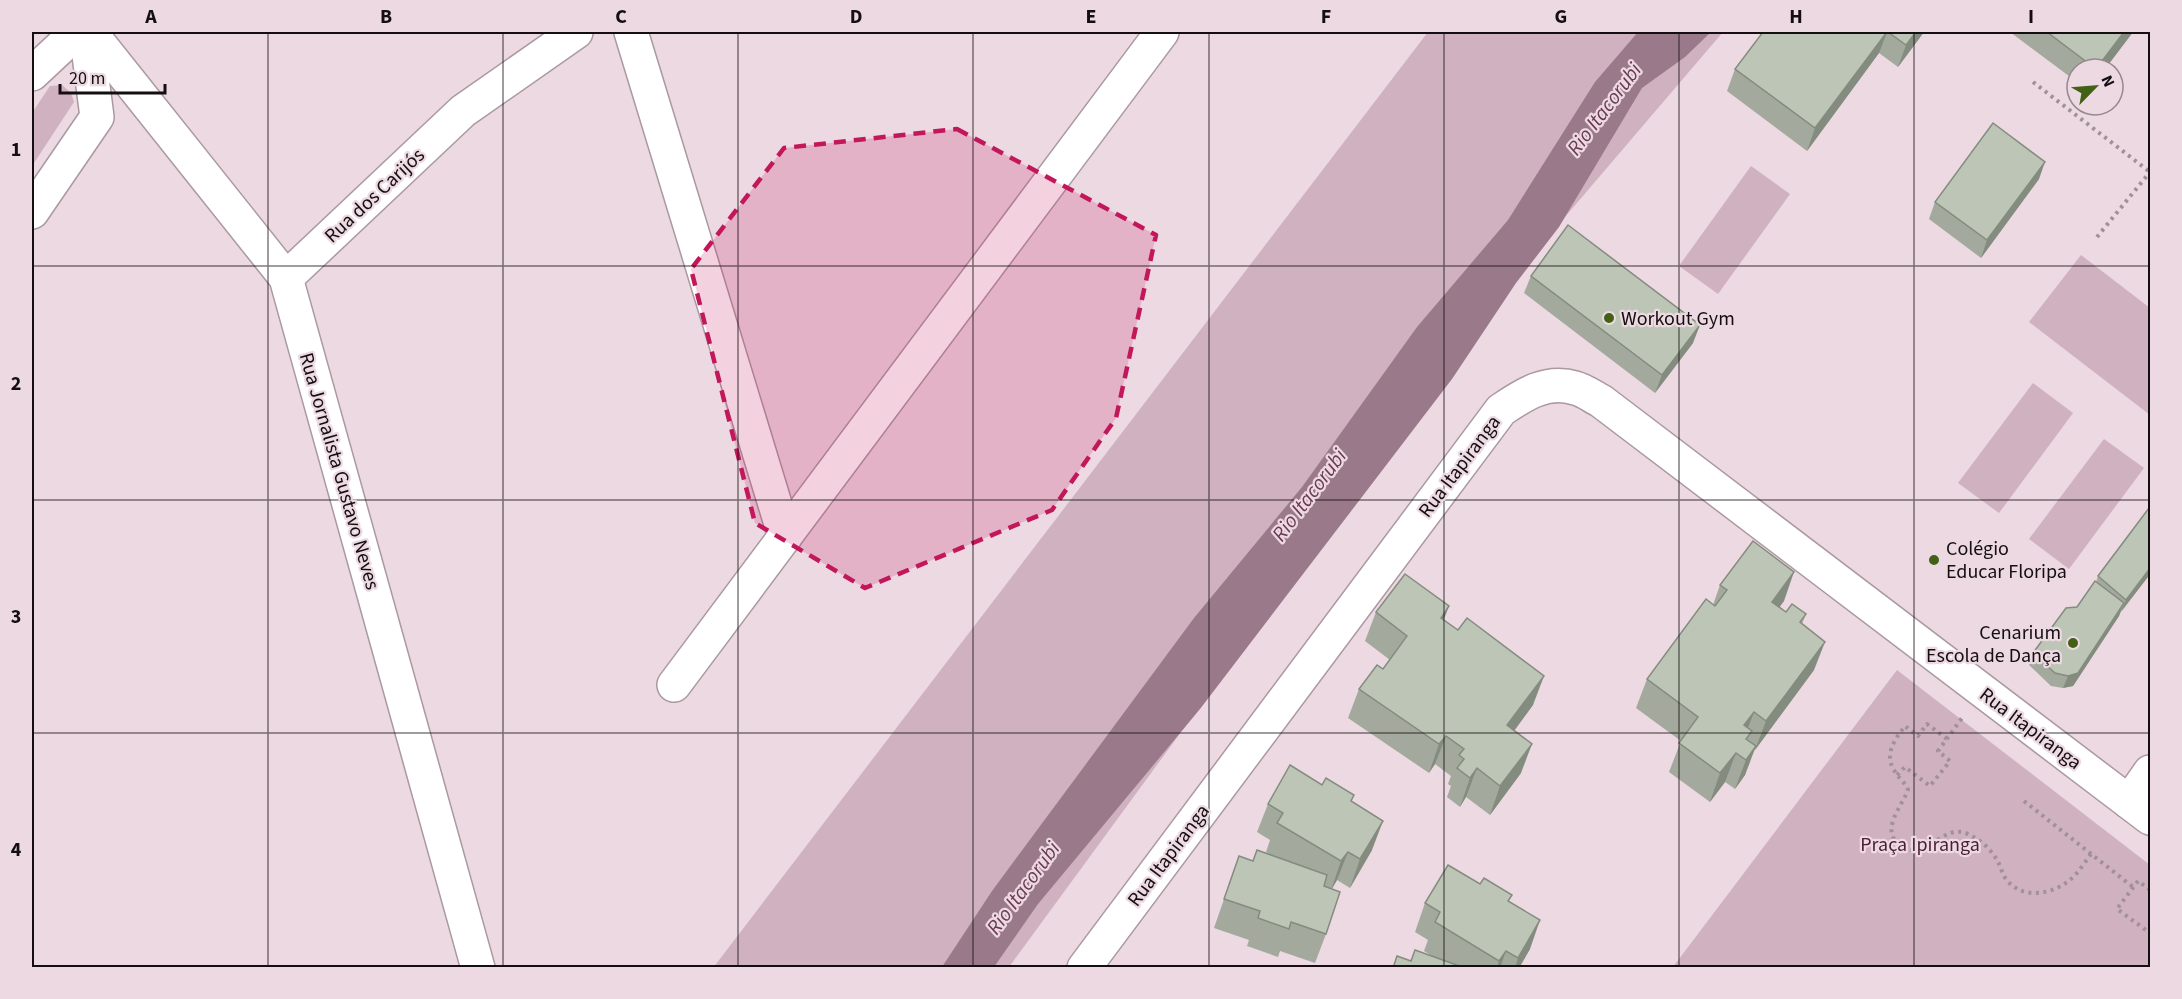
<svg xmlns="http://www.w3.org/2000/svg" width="2182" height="999" font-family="'Source Sans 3',sans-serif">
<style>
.green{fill:#d0b1c0}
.water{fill:#9a7a8a}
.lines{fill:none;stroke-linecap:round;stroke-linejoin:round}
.minor-casing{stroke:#aa99a1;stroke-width:36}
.path{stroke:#a09198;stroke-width:4;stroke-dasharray:3 4.5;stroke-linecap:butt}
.minor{stroke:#fff;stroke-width:33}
.wall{fill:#a3aa9d}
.shaded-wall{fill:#848b7f}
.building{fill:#bdc6b6;stroke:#848b7f;stroke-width:1.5}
.marked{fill:#c2185b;fill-opacity:0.2;stroke:#c2185b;stroke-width:4.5;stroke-dasharray:12 8;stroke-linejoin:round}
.grid{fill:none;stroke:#140e11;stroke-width:1.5;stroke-opacity:0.55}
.poi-dot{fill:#426116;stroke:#ecd9e2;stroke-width:2}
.labels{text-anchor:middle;stroke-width:4.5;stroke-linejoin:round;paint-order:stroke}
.street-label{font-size:20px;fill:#140e11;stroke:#ecd9e2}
.poi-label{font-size:20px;fill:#140e11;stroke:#ecd9e2;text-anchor:start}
.park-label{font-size:20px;fill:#491d36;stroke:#ecd9e2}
.water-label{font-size:21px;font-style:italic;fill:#6a3a54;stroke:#ecd9e2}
.neatline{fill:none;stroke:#140e11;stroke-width:2}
.grid-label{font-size:20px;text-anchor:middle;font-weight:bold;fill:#140e11}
</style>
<rect width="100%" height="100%" fill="#ecd9e2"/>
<g class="green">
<polygon points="1428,32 1723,32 1518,272 1009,967 713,968"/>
<polygon points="62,85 71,93 74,102 32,166 32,113 50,86"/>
<polygon points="1751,166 1790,194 1718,294 1679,266"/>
<polygon points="2081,255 2150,308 2150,415 2029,322"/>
<polygon points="2033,383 2073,413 1999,513 1958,483"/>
<polygon points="2104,439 2144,468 2069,569 2029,539"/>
<polygon points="1897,670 2150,865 2150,967 1673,967"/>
</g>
<polygon class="water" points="1638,32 1711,32 1685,57 1642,88 1559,227 1516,283 1452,379 1200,709 1038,904 994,967 942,967 992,891 1194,618 1302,487 1417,327 1508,220 1595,82"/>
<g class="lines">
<defs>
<g id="minor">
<polyline points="90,32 286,278 478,968"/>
<polyline points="631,32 785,537"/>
<polyline points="32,74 77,32"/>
<polyline points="32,212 97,117 86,32"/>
<polyline points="286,278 463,111 576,32"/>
<polyline points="674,685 1162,32"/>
<polyline points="2129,802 2150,772"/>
<path d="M 1084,968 L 1501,410 C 1523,395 1547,379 1575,388 C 1584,390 1593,397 1601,401 L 2150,818"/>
</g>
</defs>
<use href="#minor" class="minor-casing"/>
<g class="path">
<polyline points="2033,82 2150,172"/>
<polyline points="2097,237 2150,172"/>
<path d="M 1947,739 L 1927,724 L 1918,736 L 1905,726 C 1895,739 1884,754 1894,770 C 1898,778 1905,782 1908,790 C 1901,808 1879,831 1901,846 C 1926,863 1942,822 1968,834 C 1981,840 1992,850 1998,862 C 2001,867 2002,874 2006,879 C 2021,900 2053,895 2071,879 C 2079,872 2085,862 2091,854"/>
<polyline points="1897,775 1905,767 1930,786 1950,761 1938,751 1962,718"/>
<polyline points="2024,801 2133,887"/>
<polyline points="2150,890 2138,881 2117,909 2150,933"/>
</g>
<use href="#minor" class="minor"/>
</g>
<g class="wall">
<polygon points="1763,32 1924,32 1898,67 1879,53 1807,151 1727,91 1735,69"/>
<polygon points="2010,32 2133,32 2105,69 2077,69 2077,82"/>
<polygon points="2039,179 1981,258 1929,219 1935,202"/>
<polygon points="1531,276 1693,343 1655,393 1524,293"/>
<polygon points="2151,509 2151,573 2121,611 2119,616 2073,686 2063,688 2051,686 2029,665 2033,653 2077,607 2096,582 2098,576"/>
<polygon points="1720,585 1784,601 1779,607 1786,612 1806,614 1802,624 1814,670 1755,750 1754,749 1745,775 1735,789 1725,782 1710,802 1669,772 1681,741 1636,708 1647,679 1713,605"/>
<polygon points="1376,612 1444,620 1533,705 1514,731 1521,773 1490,815 1466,797 1460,807 1447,797 1451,786 1448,784 1451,776 1435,764 1429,773 1348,718 1359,689 1383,669 1390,660 1365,641"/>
<polygon points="1352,802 1372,850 1350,888 1337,880 1332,889 1326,934 1315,963 1280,951 1278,957 1247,946 1249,940 1214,928 1239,856 1253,861 1273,856 1266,852 1270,840 1257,832 1268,804"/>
<polygon points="1509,902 1530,949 1519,968 1393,968 1411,961 1432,956 1424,951 1428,940 1415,932 1425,903"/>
</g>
<g class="shaded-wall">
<polygon points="1887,32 1879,53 1807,151 1815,128"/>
<polygon points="1916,32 1924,32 1898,67 1906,45"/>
<polygon points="2124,32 2133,32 2105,69 2096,69"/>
<polygon points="2045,162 2039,179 1981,258 1987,240"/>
<polygon points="1700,325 1693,343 1655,393 1662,375"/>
<polygon points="2151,567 2151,573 2121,612 2126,600"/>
<polygon points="1794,572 1784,601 1762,631 1772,602"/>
<polygon points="2124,603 2119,616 2073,686 2063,688 2068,676"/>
<polygon points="1449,606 1438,635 1441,618"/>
<polygon points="1825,642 1814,670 1755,750 1766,721"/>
<polygon points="1544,676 1533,705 1497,754 1507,725"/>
<polygon points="1754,712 1743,741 1744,725"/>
<polygon points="1446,736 1435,764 1429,773 1439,744"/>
<polygon points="1532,744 1521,773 1490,815 1500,786"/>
<polygon points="1756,746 1745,775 1735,789 1746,760"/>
<polygon points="1736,753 1725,782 1710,802 1720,773"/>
<polygon points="1477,768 1466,797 1460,807 1470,778"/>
<polygon points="1383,821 1372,850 1350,888 1360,859"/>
<polygon points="1348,852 1337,880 1331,890 1341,861"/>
<polygon points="1540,920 1530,949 1519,968 1515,968 1518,958"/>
<polygon points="1506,951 1500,968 1497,968 1499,961"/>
</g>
<g class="building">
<polygon points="1763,32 1887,32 1815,128 1735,69"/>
<polygon points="1888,32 1916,32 1906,45"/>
<polygon points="2047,32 2124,32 2096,69"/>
<polygon points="1993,123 2045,162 1987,240 1935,202"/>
<polygon points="1568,225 1700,325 1662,375 1531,276"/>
<polygon points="2149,508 2151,509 2151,567 2126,600 2098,576"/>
<polygon points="1753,541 1794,572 1772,602 1786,612 1792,604 1806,614 1800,622 1825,642 1766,721 1754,712 1744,725 1752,731 1746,739 1756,746 1746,760 1736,753 1720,773 1679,743 1698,717 1647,679 1706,599 1715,606 1727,590 1720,585"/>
<polygon points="1405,574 1449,606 1441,618 1458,630 1467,618 1544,676 1507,725 1532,744 1500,786 1477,768 1470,778 1457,768 1464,759 1459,755 1464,749 1446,736 1439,744 1359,689 1377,665 1383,669 1407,636 1376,612"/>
<polygon points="2095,581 2124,603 2078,673 2068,676 2055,673 2033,653 2066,608 2077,607"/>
<polygon points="1290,765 1322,785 1326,778 1354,795 1351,801 1383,821 1360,859 1348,852 1341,861 1277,823 1283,813 1268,804"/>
<polygon points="1257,850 1327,875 1324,886 1340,892 1326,934 1291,922 1289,929 1258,918 1260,911 1224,899 1239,856 1253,861"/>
<polygon points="1448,865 1480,884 1484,878 1512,895 1508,901 1540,920 1518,958 1506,951 1499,961 1435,922 1440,912 1425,903"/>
<polygon points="1415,950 1465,968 1393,968 1397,956 1411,961"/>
</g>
<path class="marked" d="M 957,129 L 1156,235 L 1116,418 L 1052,510 L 865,588 L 755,523 L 691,269 L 784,148 Z"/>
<path class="grid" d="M 268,32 L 268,968M 503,32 L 503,968M 738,32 L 738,968M 973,32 L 973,968M 1209,32 L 1209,968M 1444,32 L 1444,968M 1679,32 L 1679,968M 1914,32 L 1914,968M 32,266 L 2150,266M 32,500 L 2150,500M 32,733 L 2150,733"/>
<g class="poi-dot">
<circle cx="1609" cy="318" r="6"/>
<circle cx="1934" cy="560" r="6"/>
<circle cx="2073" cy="643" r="6"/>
</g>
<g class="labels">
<g class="street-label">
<text transform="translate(374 195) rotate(-43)" y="7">Rua dos Carijós</text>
<text transform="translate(1459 466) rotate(-53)" y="7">Rua Itapiranga</text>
<text transform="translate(340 471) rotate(74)" y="7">Rua Jornalista Gustavo Neves</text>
<text transform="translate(2031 728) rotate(37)" y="7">Rua Itapiranga</text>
<text transform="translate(1168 855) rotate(-53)" y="7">Rua Itapiranga</text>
</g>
<g class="poi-label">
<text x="1621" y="325">Workout Gym</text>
<text x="1946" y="555">Colégio<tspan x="1946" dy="23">Educar Floripa</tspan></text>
<text x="2061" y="639" text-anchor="end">Cenarium<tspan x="2061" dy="23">Escola de Dança</tspan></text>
</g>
<g class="park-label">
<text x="1920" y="851">Praça Ipiranga</text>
</g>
<g class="water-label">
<text transform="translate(1604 109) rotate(-53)" y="7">Rio Itacorubi</text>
<text transform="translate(1309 495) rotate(-53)" y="7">Rio Itacorubi</text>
<text transform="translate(1023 888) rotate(-54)" y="7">Rio Itacorubi</text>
</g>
</g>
<rect width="2182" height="999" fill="none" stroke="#ecd9e2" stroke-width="66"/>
<g transform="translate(2095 87) rotate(65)"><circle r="28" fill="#ecd9e2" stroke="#96888e" stroke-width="1.5"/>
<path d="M0-4.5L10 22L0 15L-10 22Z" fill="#426116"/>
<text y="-9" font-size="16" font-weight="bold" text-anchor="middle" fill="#140e11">N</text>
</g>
<path d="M60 84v9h105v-9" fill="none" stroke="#140e11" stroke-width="3"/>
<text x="69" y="84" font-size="18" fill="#140e11" stroke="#ecd9e2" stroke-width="4.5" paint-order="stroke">20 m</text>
<rect x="33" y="33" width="2116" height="933" class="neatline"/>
<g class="grid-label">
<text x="151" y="23">A</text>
<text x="386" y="23">B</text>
<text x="621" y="23">C</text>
<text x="856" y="23">D</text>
<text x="1091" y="23">E</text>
<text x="1326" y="23">F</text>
<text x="1561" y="23">G</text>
<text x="1796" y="23">H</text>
<text x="2031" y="23">I</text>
<text x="16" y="156">1</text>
<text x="16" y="390">2</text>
<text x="16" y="623">3</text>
<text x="16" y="856">4</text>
</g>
</svg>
